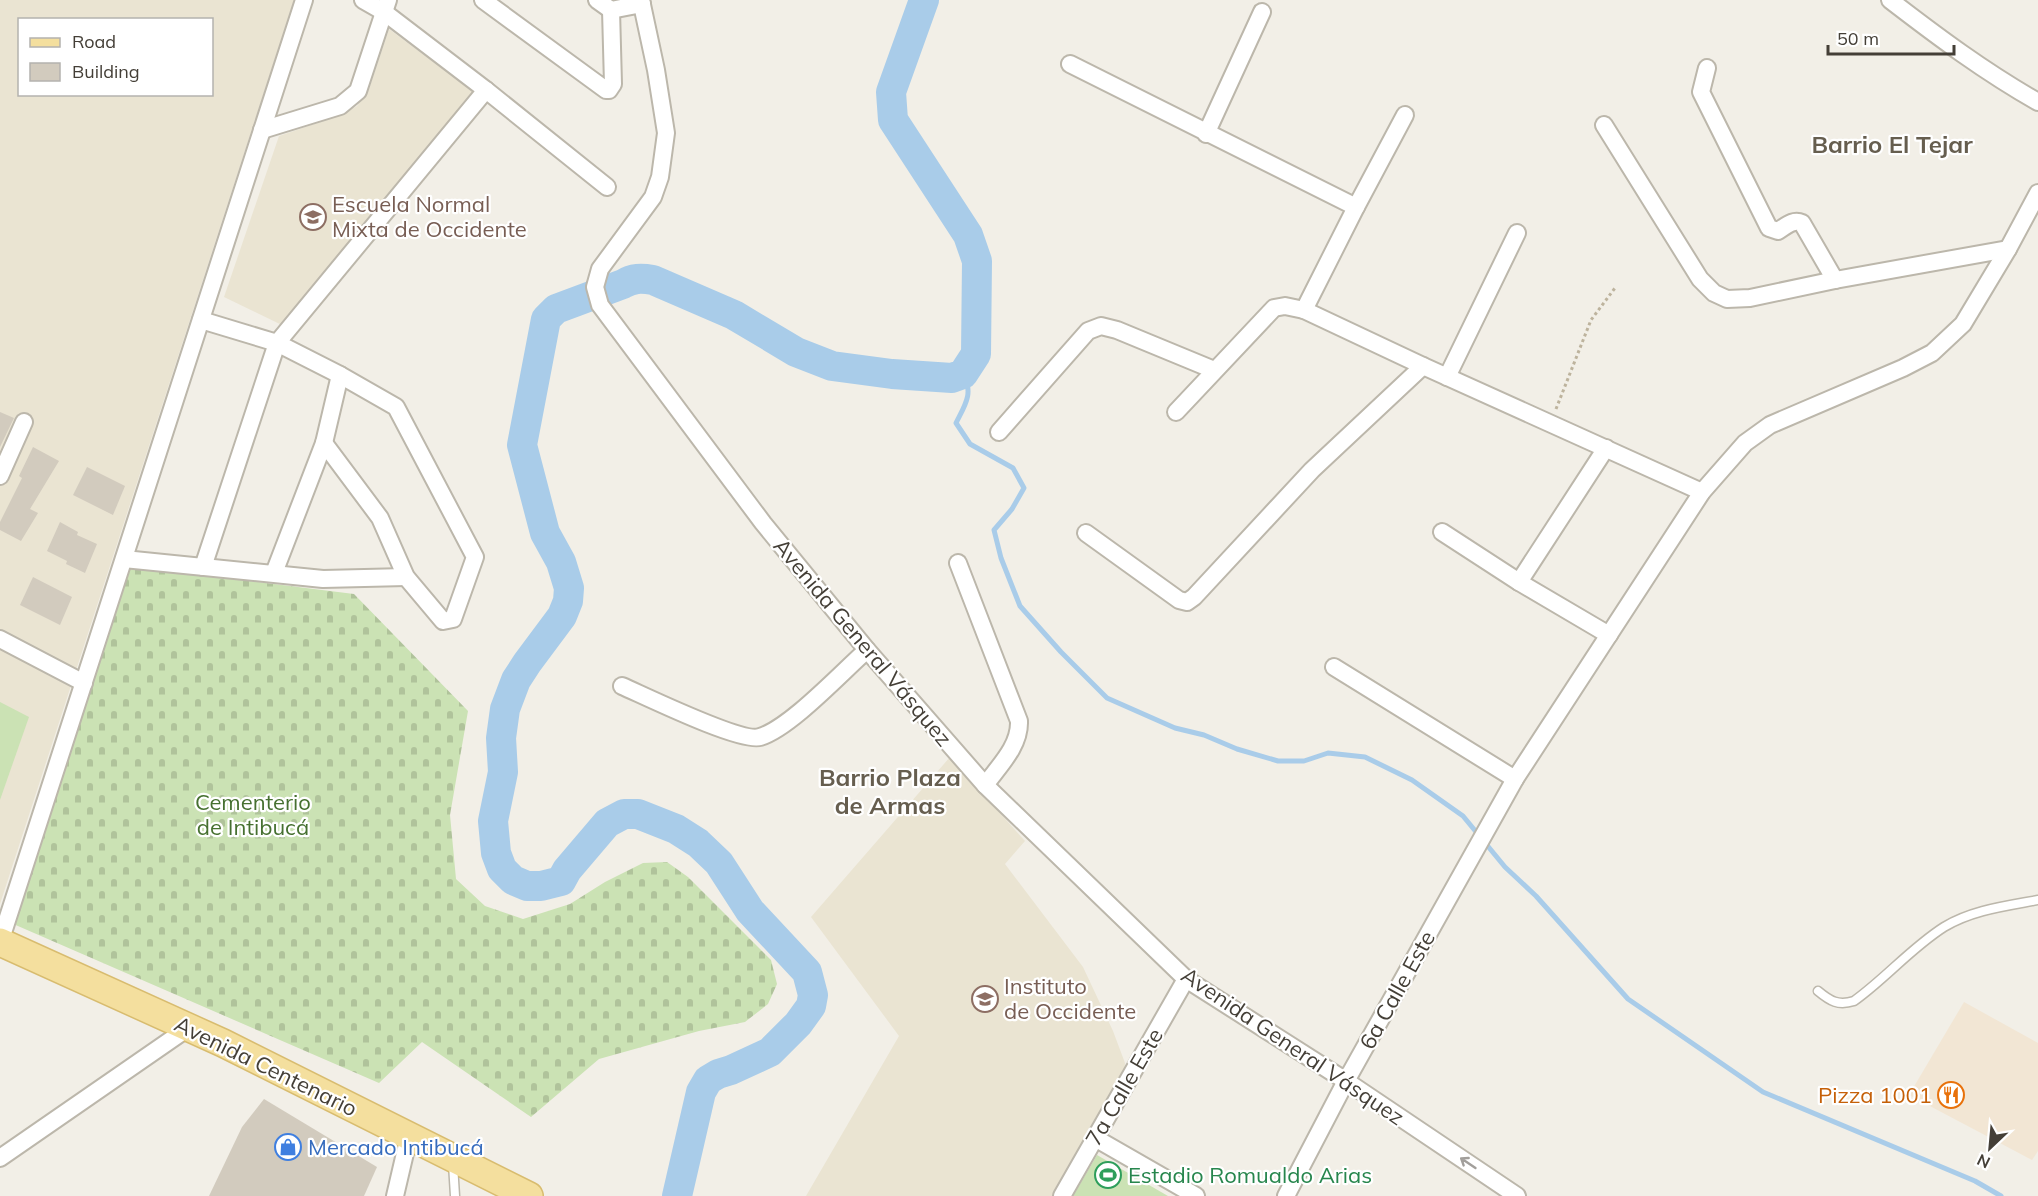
<svg xmlns="http://www.w3.org/2000/svg" width="2038" height="1196" font-family="Mulish,sans-serif">
<style>
.commercial{fill:#f2e6d4}
.education{fill:#eae4d2;fill-rule:evenodd}
.cemetery{fill:url(#cemetery-stones)}
.green{fill:#cbe2b4}
.lines{fill:none;stroke-linecap:round;stroke-linejoin:round}
.stream{stroke:#a9cce9;stroke-width:5}
.river{stroke:#a9cce9;stroke-width:30}
.building{fill:#d2cbbe}
.service-casing{stroke:#bcb7ab;stroke-width:11}
.minor-casing{stroke:#bcb7ab;stroke-width:20}
.primary-casing{stroke:#d8bc6f;stroke-width:30}
.path{stroke:#bdb39d;stroke-width:3;stroke-dasharray:3 3;stroke-linecap:butt}
.service{stroke:#fff;stroke-width:8}
.minor{stroke:#fff;stroke-width:16}
.primary{stroke:#f4df9e;stroke-width:27}
.oneway{stroke:#a29f9b}
.labels{text-anchor:middle;stroke-width:4.5;stroke-linejoin:round;paint-order:stroke}
.education-label{font-size:22px;fill:#785e54;stroke:#fff;text-anchor:start}
.street-label{font-size:22px;fill:#443f37;stroke:#fff}
.park-label{font-size:22px;fill:#467030;stroke:#fff}
.food-label{font-size:22px;fill:#c56008;stroke:#fff;text-anchor:end}
.shop-label{font-size:22px;fill:#366cbe;stroke:#fff;text-anchor:start}
.leisure-label{font-size:22px;fill:#27864d;stroke:#fff;text-anchor:start}
.neighbourhood-label{font-size:24px;font-weight:bold;fill:#665e4f;stroke:#fff}
</style>
<defs>
<pattern id="cemetery-stones" width="16" height="16" patternUnits="userSpaceOnUse" patternTransform="scale(1.5)"><rect width="16" height="16" fill="#cbe2b4"/><path d="M2 7V4a2 2 0 0 1 4 0v3zM10 15v-3a2 2 0 0 1 4 0v3z" fill="#b0c39b"/></pattern>
</defs>
<rect width="100%" height="100%" fill="#f2efe7"/>
<polygon class="commercial" points="1964,1002 2038,1043 2038,1151 2032,1160 1909,1095"/>
<g class="education">
<path d="M 0,0 L 294,0 L 0,904 ZM 20,20 L 212,20 L 212,94 L 20,94 Z"/>
<polygon points="389,29 474,92 286,327 224,297 279,136 341,115 357,106 369,89"/>
<polygon points="950,757 1025,841 1005,864 1083,967 1113,1031 1125,1063 1124,1076 1055,1196 806,1196 899,1036 811,917"/>
</g>
<polygon class="cemetery" points="129,566 354,594 468,711 450,815 456,879 485,906 523,919 570,904 605,882 643,863 667,862 688,877 771,960 777,984 768,1004 745,1022 699,1031 599,1059 531,1117 422,1042 379,1083 11,923"/>
<g class="green">
<polygon points="0,702 29,717 0,800"/>
<polygon points="1097,1155 1168,1196 1073,1196"/>
</g>
<g class="lines">
<path class="stream" d="M 963,374 C 974,393 965,405 956,423 L 970,444 L 1013,468 L 1024,488 L 1012,509 L 994,530 L 1001,558 L 1020,606 L 1061,652 L 1107,698 L 1175,728 L 1204,735 L 1237,749 L 1278,761 L 1304,761 L 1328,753 L 1365,757 L 1412,780 L 1463,816 L 1505,867 L 1536,896 L 1628,999 L 1763,1092 L 1975,1181 L 2001,1196"/>
<path class="river" d="M 677,1196 L 701,1092 L 708,1080 L 718,1074 L 731,1070 L 770,1052 L 798,1024 L 811,1006 L 813,995 L 807,972 L 750,911 L 719,863 L 698,843 L 676,829 L 638,814 L 624,814 L 607,823 L 567,870 L 561,881 L 541,886 L 527,886 L 513,880 L 502,869 L 496,853 L 493,821 L 503,772 L 501,738 L 505,709 L 516,680 L 527,663 L 562,616 L 568,601 L 569,588 L 561,562 L 545,533 L 522,445 L 546,319 L 556,309 L 623,284 C 633,278 641,278 653,280 L 734,315 L 796,352 L 832,366 L 892,374 L 952,378 L 963,374 L 976,354 L 977,261 L 968,235 L 893,120 L 891,92 L 924,0"/>
</g>
<g class="building">
<polygon points="0,412 14,418 0,447"/>
<polygon points="33,447 59,461 30,509 38,513 21,541 0,530 0,522 22,478 19,476"/>
<polygon points="87,467 125,486 113,515 73,495"/>
<polygon points="60,522 78,532 77,535 97,544 85,573 66,564 67,561 47,551"/>
<polygon points="33,577 72,597 60,625 20,605"/>
<polygon points="264,1099 377,1167 364,1196 209,1196 242,1127"/>
</g>
<g class="lines">
<defs>
<g id="service">
<path d="M 1818,991 C 1830,1001 1838,1006 1854,1001 C 1885,979 1911,948 1944,927 C 1972,910 2006,906 2038,900"/>
<polyline points="453,1164 455,1196"/>
</g>
<g id="minor">
<polyline points="363,0 384,12 486,90 607,187"/>
<polyline points="483,0 606,90 609,90 613,84 611,10"/>
<polyline points="597,0 611,10 642,4"/>
<polyline points="641,0 656,70 666,133 660,177 653,197 600,269 595,287 600,305 763,523 867,650 985,785 1186,979 1346,1081 1517,1196"/>
<path d="M 1890,0 C 1938,37 1985,72 2038,102"/>
<polyline points="1070,64 1356,207 1304,310"/>
<path d="M 1707,68 L 1701,92 L 1769,228 L 1778,231 C 1786,226 1793,219 1802,223 L 1835,280"/>
<polyline points="1604,125 1700,279 1714,293 1727,299 1750,298 1835,280 2008,249"/>
<polyline points="262,130 340,106 358,91 388,0"/>
<polyline points="1206,134 1262,12"/>
<polyline points="1356,207 1405,115"/>
<polyline points="201,320 277,343 340,375 396,407 475,557 453,619 443,621 406,577 380,518 324,443"/>
<polyline points="1447,377 1517,233"/>
<polyline points="1176,412 1274,308 1285,306 1304,310 1423,366 1702,492"/>
<polyline points="999,432 1088,331 1101,326 1117,330 1214,370"/>
<polyline points="0,476 24,422"/>
<polyline points="1442,532 1519,582 1609,635"/>
<polyline points="1086,533 1179,600 1187,602 1194,597 1312,470 1423,366"/>
<polyline points="124,559 323,579 406,577"/>
<path d="M 958,563 L 1019,721 C 1020,746 999,766 985,785"/>
<polyline points="203,567 277,343 486,90"/>
<polyline points="274,573 324,443 340,375"/>
<polyline points="1519,582 1606,448"/>
<polyline points="0,639 84,683"/>
<polyline points="1334,667 1515,779"/>
<path d="M 622,686 C 645,696 741,743 760,737 C 790,728 842,672 867,650"/>
<polyline points="0,942 304,0"/>
<polyline points="1095,1138 1196,1196"/>
<polyline points="0,1158 188,1028"/>
<polyline points="395,1196 409,1136"/>
<polyline points="1062,1196 1186,979"/>
<polyline points="1286,1196 1346,1081 1515,779 1702,492 1745,443 1770,425 1903,368 1932,353 1963,324 2008,249 2038,193"/>
</g>
<polyline id="primary" points="0,942 223,1043 529,1196"/>
</defs>
<use href="#service" class="service-casing"/>
<use href="#minor" class="minor-casing"/>
<use href="#primary" class="primary-casing"/>
<polyline class="path" points="1556,409 1591,320 1615,288"/>
<use href="#service" class="service"/>
<use href="#minor" class="minor"/>
<use href="#primary" class="primary"/>
</g>
<defs><path id="oneway-shaft" d="M-6 0H5M1.5-3L5.5 0L1.5 3" fill="none" stroke-width="1.6" stroke-linecap="round" stroke-linejoin="round" transform="scale(1.5)"/></defs>
<use class="oneway" href="#oneway-shaft" transform="translate(1468 1163) rotate(-146)"/>
<defs>
<symbol id="school-ring" viewBox="-11 -11 22 22"><circle r="9.5" fill="#fff" stroke="#8d6e63" stroke-width="1.5"/><path d="M0-5L7-2L0 1L-7-2ZM-4 1L0 2.5L4 1V4Q0 6-4 4Z" fill="#8d6e63"/></symbol>
<symbol id="restaurant-ring" viewBox="-11 -11 22 22"><circle r="9.5" fill="#fff" stroke="#e8710a" stroke-width="1.5"/><path d="M-5-6h1v4h1v-4h1v4h1v-4h1v5L-1.5 .5V6h-2V.5L-5-1ZM5-6V6H3V1.5H1.5Q1.5-4 5-6Z" fill="#e8710a"/></symbol>
<symbol id="shop-ring" viewBox="-11 -11 22 22"><circle r="9.5" fill="#fff" stroke="#3f7fe0" stroke-width="1.5"/><path d="M-5-2.5h2.3a2.7 3.5 0 0 1 5.4 0H5L5.5 6h-11ZM-1.5-2.5h3a1.5 2.3 0 0 0-3 0Z" fill="#3f7fe0"/></symbol>
<symbol id="stadium-ring" viewBox="-11 -11 22 22"><circle r="9.5" fill="#fff" stroke="#2e9e5b" stroke-width="1.5"/><path d="M0-5a6.5 5 0 1 0 0 10a6.5 5 0 1 0 0-10ZM-3.5-1.8h7v3.6h-7Z" fill="#2e9e5b"/></symbol>
</defs>
<g fill-rule="evenodd">
<use href="#school-ring" x="298" y="202" width="30" height="30"/>
<use href="#school-ring" x="970" y="984" width="30" height="30"/>
<use href="#restaurant-ring" x="1936" y="1080" width="30" height="30"/>
<use href="#shop-ring" x="273" y="1132" width="30" height="30"/>
<use href="#stadium-ring" x="1093" y="1160" width="30" height="30"/>
</g>
<g class="labels">
<g class="education-label">
<text x="332" y="212">Escuela Normal<tspan x="332" dy="25">Mixta de Occidente</tspan></text>
<text x="1004" y="994">Instituto<tspan x="1004" dy="25">de Occidente</tspan></text>
</g>
<g class="street-label">
<text transform="translate(863 642) rotate(50)" y="8">Avenida General Vásquez</text>
<text transform="translate(1397 990) rotate(-61)" y="8">6a Calle Este</text>
<text transform="translate(1293 1046) rotate(34)" y="8">Avenida General Vásquez</text>
<text transform="translate(266 1066) rotate(26)" y="8">Avenida Centenario</text>
<text transform="translate(1124 1087) rotate(-60)" y="8">7a Calle Este</text>
</g>
<g class="park-label">
<text x="253" y="810">Cementerio<tspan x="253" dy="25">de Intibucá</tspan></text>
</g>
<g class="food-label">
<text x="1932" y="1103">Pizza 1001</text>
</g>
<g class="shop-label">
<text x="308" y="1155">Mercado Intibucá</text>
</g>
<g class="leisure-label">
<text x="1128" y="1183">Estadio Romualdo Arias</text>
</g>
<g class="neighbourhood-label">
<text x="1892" y="153">Barrio El Tejar</text>
<text x="890" y="786">Barrio Plaza<tspan x="890" dy="28">de Armas</tspan></text>
</g>
</g>
<rect x="18" y="18" width="195" height="78" fill="#ffffff" stroke="#b4b2af" stroke-width="1.5"/>
<rect x="30" y="38" width="30" height="9" fill="#f4df9e" stroke="#b4b2af" stroke-width="1.5"/>
<text x="72" y="48" font-size="18" fill="#443f37">Road</text>
<rect x="30" y="63" width="30" height="18" fill="#d2cbbe" stroke="#b4b2af" stroke-width="1.5"/>
<text x="72" y="78" font-size="18" fill="#443f37">Building</text>
<g transform="translate(1990 1148) rotate(206)" stroke="#ffffff" stroke-width="4.5" paint-order="stroke">
<path d="M0-4.5L10 22L0 15L-10 22Z" fill="#443f37"/>
<text y="-9" font-size="16" font-weight="bold" text-anchor="middle" fill="#443f37">N</text>
</g>
<path d="M1828 45v9h126v-9" fill="none" stroke="#443f37" stroke-width="3"/>
<text x="1837" y="45" font-size="18" fill="#443f37" stroke="#ffffff" stroke-width="4.5" paint-order="stroke">50 m</text>
</svg>
